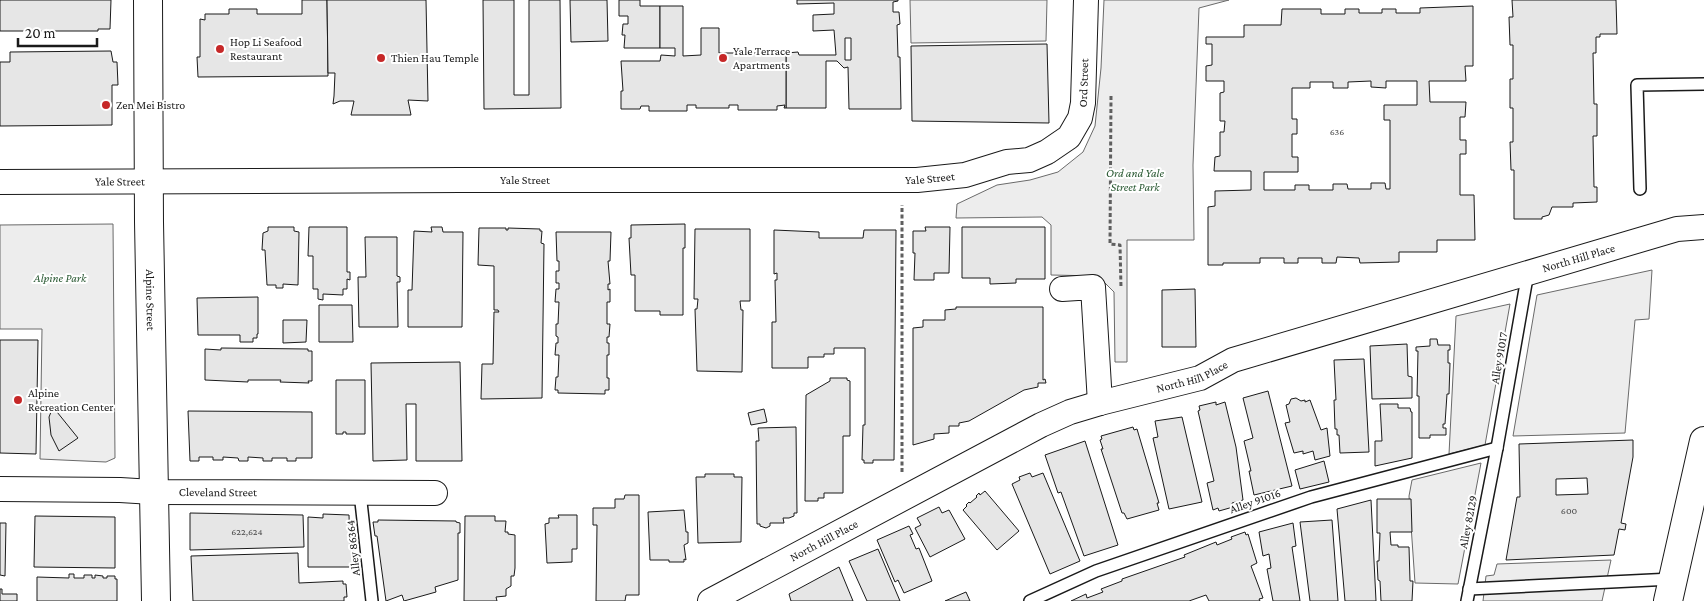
<svg xmlns="http://www.w3.org/2000/svg" width="1704" height="601" font-family="'Crimson Pro',serif">
<style>
.built{fill:#ededed;stroke:#6a6a6a}
.building{fill:#e6e6e6;stroke:#1a1a1a;fill-rule:evenodd}
.lines{fill:none;stroke-linecap:round;stroke-linejoin:round}
.lane-casing{stroke:#1a1a1a;stroke-width:14}
.street-casing{stroke:#1a1a1a;stroke-width:26}
.secondary-casing{stroke:#1a1a1a;stroke-width:30}
.primary-casing{stroke:#1a1a1a;stroke-width:30}
.path{stroke:#5f5f5f;stroke-width:3;stroke-dasharray:4 2.5;stroke-linecap:butt}
.lane{stroke:#fff;stroke-width:11}
.street{stroke:#fff;stroke-width:24}
.secondary{stroke:#fff;stroke-width:28}
.primary{stroke:#fff;stroke-width:28}
.poi-dot{fill:#c62828;stroke:#fff;stroke-width:2}
.labels{text-anchor:middle;stroke-width:4;stroke-linejoin:round;paint-order:stroke}
.number-label{font-size:10px;fill:#4d4d4d}
.poi-label{font-size:12px;fill:#1a1a1a;stroke:#fff;text-anchor:start}
.street-label{font-size:12px;fill:#1a1a1a;stroke:#fff}
.park-label{font-size:12px;font-style:italic;fill:#2b5a34;stroke:#fff}
</style>
<rect width="100%" height="100%" fill="#fff"/>
<g class="built">
<polygon points="910,0 1047,0 1046,41 911,43"/>
<polygon points="1104,0 1229,0 1199,8 1193,165 1194,240 1127,240 1127,362 1115,362 1114,292 1098,276 1051,275 1051,225 1042,217 956,218 957,204 997,185 1030,180 1058,172 1083,152 1095,126 1101,68"/>
<polygon points="113,224 115,458 106,462 40,459 42,329 0,329 0,225"/>
<polygon points="1652,270 1649,319 1635,320 1625,433 1513,436 1537,295"/>
<polygon points="1510,304 1485,445 1449,454 1456,316"/>
<polygon points="1481,463 1458,584 1415,583 1409,496 1412,480"/>
<polygon points="1611,560 1602,601 1483,601 1486,576 1494,575 1497,564"/>
</g>
<g class="building">
<polygon points="0,0 111,0 110,29 98,29 98,31 0,31"/>
<polygon points="302,0 327,0 328,76 198,77 197,57 200,57 200,19 205,20 205,14 229,14 229,9 257,9 257,14 302,14"/>
<polygon points="327,0 426,0 428,101 408,100 411,115 351,115 354,101 340,101 333,104 334,96 335,73 328,73"/>
<polygon points="483,0 514,0 514,95 529,95 529,0 560,0 561,108 484,109"/>
<polygon points="570,0 607,0 608,41 571,42"/>
<polygon points="619,0 640,0 640,6 660,6 660,48 624,48 625,35 622,35 623,24 628,24 628,16 619,16"/>
<path d="M 797,0 L 898,0 L 898,1 L 893,2 L 893,12 L 899,12 L 900,24 L 897,25 L 898,57 L 900,57 L 901,109 L 849,109 L 848,67 L 844,68 L 837,61 L 826,61 L 826,108 L 786,108 L 786,53 L 798,52 L 799,55 L 836,55 L 834,30 L 813,31 L 813,15 L 834,14 L 834,3 L 797,4 ZM 845,38 L 851,38 L 851,60 L 845,60 Z"/>
<polygon points="1512,0 1616,0 1617,34 1600,34 1600,37 1596,37 1596,53 1593,53 1594,104 1597,104 1597,136 1593,136 1594,187 1597,187 1597,202 1573,203 1573,207 1552,207 1549,215 1542,217 1542,219 1514,219 1514,170 1511,170 1510,142 1513,142 1513,108 1510,108 1510,79 1513,79 1513,45 1510,45 1509,17 1513,17"/>
<polygon points="660,6 683,6 683,56 701,55 701,28 719,28 719,53 786,53 786,108 784,108 785,105 777,106 777,110 738,110 738,105 729,105 729,108 696,108 696,105 687,105 687,111 649,111 649,106 641,106 640,109 621,109 621,91 623,91 621,61 660,61 661,55 675,56 675,48 660,48"/>
<path d="M 1473,6 L 1473,66 L 1465,66 L 1466,81 L 1429,81 L 1430,102 L 1466,102 L 1465,117 L 1460,117 L 1460,140 L 1466,140 L 1466,154 L 1460,154 L 1460,195 L 1474,195 L 1475,240 L 1437,240 L 1437,252 L 1399,252 L 1399,262 L 1360,263 L 1359,258 L 1337,257 L 1336,263 L 1322,263 L 1322,258 L 1298,258 L 1298,263 L 1284,263 L 1284,258 L 1260,258 L 1260,263 L 1223,263 L 1223,265 L 1208,265 L 1208,207 L 1215,206 L 1215,191 L 1251,190 L 1251,171 L 1214,171 L 1215,157 L 1220,156 L 1220,132 L 1224,132 L 1225,121 L 1220,121 L 1220,93 L 1224,92 L 1224,81 L 1206,81 L 1206,66 L 1212,65 L 1212,44 L 1206,44 L 1206,37 L 1244,37 L 1244,25 L 1281,25 L 1282,9 L 1321,9 L 1321,14 L 1345,14 L 1345,9 L 1359,9 L 1359,13 L 1382,13 L 1382,9 L 1396,9 L 1396,13 L 1420,13 L 1420,8 ZM 1371,81 L 1371,87 L 1386,88 L 1386,81 L 1417,81 L 1417,105 L 1384,105 L 1384,120 L 1390,120 L 1390,189 L 1386,189 L 1385,183 L 1371,183 L 1371,189 L 1348,189 L 1347,184 L 1333,184 L 1333,190 L 1309,190 L 1309,185 L 1295,185 L 1295,190 L 1264,190 L 1264,172 L 1298,172 L 1298,157 L 1292,157 L 1292,134 L 1297,134 L 1297,119 L 1292,119 L 1292,88 L 1310,88 L 1310,82 L 1333,82 L 1333,88 L 1348,88 L 1348,82 Z"/>
<polygon points="1047,44 1049,123 912,121 911,46"/>
<polygon points="111,51 113,62 117,62 118,85 112,85 112,125 0,126 0,62 10,62 10,52"/>
<polygon points="685,224 685,248 683,248 683,315 660,315 660,311 635,311 635,275 631,275 629,238 631,238 631,225"/>
<polygon points="268,227 294,227 294,231 299,232 298,285 283,284 283,288 276,288 276,285 267,285 265,250 262,250 263,233 268,231"/>
<polygon points="309,227 347,227 347,272 350,272 350,280 347,279 347,289 343,289 343,295 323,294 323,300 318,299 318,289 313,289 313,256 308,256"/>
<polygon points="431,227 442,227 443,232 463,232 462,327 408,327 408,290 412,290 414,231 432,232"/>
<polygon points="925,227 950,227 949,273 934,273 934,280 914,280 915,253 913,253 913,231 926,231"/>
<polygon points="962,227 1045,227 1045,279 1016,279 1016,283 990,284 990,278 962,278"/>
<polygon points="479,228 506,228 506,230 508,230 508,228 540,229 540,231 542,231 541,243 544,244 542,398 481,399 482,364 493,364 494,312 499,312 498,310 494,310 494,266 478,265"/>
<polygon points="695,229 750,229 750,301 740,301 741,310 743,310 742,372 697,371 695,309 697,309 698,299 694,299"/>
<polygon points="774,230 819,232 819,238 863,238 864,230 896,230 894,460 873,460 873,463 864,463 864,460 862,460 863,425 865,425 865,348 834,348 834,354 824,354 824,357 808,357 808,368 772,368 772,322 776,322 775,280 777,280 777,273 774,274"/>
<polygon points="556,232 611,232 610,261 608,261 610,284 608,284 608,290 610,289 610,302 607,302 607,324 610,324 609,337 607,337 607,343 609,343 609,355 607,355 607,378 609,378 609,390 605,390 605,394 558,393 558,390 555,390 556,377 558,377 559,355 555,355 556,343 558,343 558,337 556,336 556,324 558,324 559,302 555,302 556,289 559,289 559,283 556,283 556,271 559,271 559,261 557,261"/>
<polygon points="365,237 397,237 397,276 400,277 400,282 397,282 398,327 359,327 358,277 366,277"/>
<polygon points="1195,289 1196,347 1162,347 1162,290"/>
<polygon points="258,297 258,334 257,334 257,338 253,338 253,342 240,342 240,335 198,335 197,298"/>
<polygon points="319,305 352,305 353,342 319,342"/>
<polygon points="956,307 1043,307 1043,380 1045,379 1046,383 1038,383 1038,387 1024,390 969,421 959,423 959,426 949,426 949,433 934,434 934,439 913,445 913,328 923,327 923,320 945,320 945,310 956,309"/>
<polygon points="283,320 307,320 306,342 283,343"/>
<polygon points="1430,339 1437,339 1438,345 1450,345 1450,350 1448,350 1448,363 1450,363 1449,394 1447,394 1445,424 1443,424 1443,428 1446,428 1446,435 1430,435 1430,438 1419,438 1419,396 1417,396 1418,351 1416,351 1416,347 1430,346"/>
<polygon points="0,340 38,340 36,454 0,453"/>
<polygon points="1407,344 1408,376 1412,377 1412,398 1372,399 1370,346"/>
<polygon points="221,348 308,349 308,351 312,351 312,381 308,381 309,383 280,382 281,380 248,380 248,382 205,380 205,349 221,350"/>
<polygon points="1364,359 1369,452 1340,453 1339,435 1337,435 1337,429 1335,429 1334,400 1336,400 1334,360"/>
<polygon points="460,362 462,461 416,461 416,404 406,404 407,460 373,461 371,363"/>
<polygon points="830,378 847,378 847,380 850,381 850,436 843,436 843,493 824,493 824,498 818,498 818,501 805,501 806,395 830,381"/>
<polygon points="336,380 365,380 365,434 346,434 346,432 343,432 343,434 336,434"/>
<polygon points="1268,391 1292,486 1254,495 1249,471 1251,471 1244,441 1253,438 1243,398"/>
<polygon points="1296,398 1301,401 1305,400 1305,402 1310,400 1321,430 1327,428 1330,456 1315,460 1313,451 1303,454 1303,451 1294,453 1285,423 1290,422 1286,405 1289,404 1291,399"/>
<polygon points="1216,402 1216,405 1225,402 1236,447 1243,500 1232,503 1233,507 1219,511 1218,508 1213,510 1207,483 1214,481 1198,411 1200,410 1199,406"/>
<polygon points="1380,404 1398,404 1398,408 1410,408 1411,412 1412,412 1412,458 1375,466 1375,441 1382,441"/>
<polygon points="53,407 78,438 59,451 51,435 49,417"/>
<polygon points="764,409 767,422 751,425 748,413"/>
<polygon points="188,411 312,412 312,458 296,458 296,461 287,461 287,458 272,458 272,461 263,461 263,458 248,457 248,461 239,461 238,458 223,457 223,460 213,460 213,457 199,457 199,461 190,461"/>
<polygon points="1182,417 1202,502 1169,509 1153,438 1158,437 1155,421"/>
<polygon points="796,427 797,513 794,513 794,516 789,518 783,518 784,523 770,523 770,526 766,528 760,526 760,524 757,524 756,441 759,441 758,428"/>
<polygon points="1133,427 1134,430 1137,429 1159,503 1157,503 1159,510 1127,519 1124,513 1122,513 1101,449 1103,449 1100,440 1102,439 1101,436"/>
<path d="M 1633,440 L 1633,457 L 1621,523 L 1626,524 L 1625,530 L 1619,529 L 1614,555 L 1506,560 L 1517,497 L 1520,497 L 1519,444 ZM 1587,478 L 1588,494 L 1556,495 L 1556,479 Z"/>
<polygon points="1085,441 1118,545 1084,556 1061,492 1058,493 1045,455"/>
<polygon points="1324,461 1329,482 1300,489 1295,470"/>
<polygon points="1030,473 1032,477 1043,473 1080,561 1050,574 1012,484 1020,480 1019,477"/>
<polygon points="705,474 734,474 734,477 742,477 741,542 698,543 696,477 705,477"/>
<polygon points="985,491 1019,531 997,550 963,510 967,506 966,505 969,502 970,503 977,497 976,496 979,493 980,495"/>
<polygon points="625,495 639,495 639,595 626,595 625,601 596,601 597,525 593,525 593,508 615,508 615,499 624,499"/>
<polygon points="1377,499 1411,499 1412,532 1390,532 1391,545 1398,545 1398,547 1409,547 1410,581 1413,581 1412,601 1381,601 1380,581 1378,580 1377,561 1379,561 1380,533 1377,533"/>
<polygon points="1371,500 1376,601 1345,601 1337,509"/>
<polygon points="939,507 942,513 949,510 965,539 930,557 915,528 921,525 917,518"/>
<polygon points="684,510 686,532 688,532 688,543 684,545 686,560 684,559 684,562 669,562 669,560 650,560 648,512"/>
<polygon points="190,513 303,515 304,547 190,550"/>
<polygon points="323,514 349,515 350,546 353,546 353,567 308,567 308,517 323,518"/>
<polygon points="558,515 577,515 577,549 572,549 572,562 547,563 545,524 549,523 549,518 559,518"/>
<polygon points="35,516 115,517 115,568 34,567"/>
<polygon points="465,516 495,516 495,521 506,521 505,532 508,532 508,534 515,535 515,568 514,576 511,576 511,586 506,589 506,596 496,597 497,601 464,601"/>
<polygon points="378,520 456,521 456,522 460,523 460,533 458,533 458,580 435,587 436,592 404,601 402,595 386,601 377,536 375,536 373,522 378,522"/>
<polygon points="1332,520 1338,601 1310,601 1300,522"/>
<polygon points="0,523 6,523 5,576 0,575"/>
<polygon points="1293,523 1296,546 1292,547 1300,601 1273,601 1267,569 1271,568 1269,554 1263,556 1259,532"/>
<polygon points="909,526 913,534 910,535 916,549 919,548 932,581 904,593 898,580 895,582 877,540"/>
<polygon points="1245,532 1246,535 1248,534 1257,563 1251,566 1263,598 1259,599 1260,601 1209,601 1206,595 1189,601 1071,601 1086,594 1087,598 1103,592 1101,589 1122,581 1122,579 1185,557 1184,555 1216,542 1217,545 1232,539 1231,537"/>
<polygon points="878,549 900,601 867,601 849,561"/>
<polygon points="298,553 299,583 343,581 343,584 346,584 347,597 344,597 344,601 193,601 191,556"/>
<polygon points="839,567 853,601 791,601 789,594"/>
<polygon points="69,574 74,574 74,578 84,578 84,575 92,575 92,578 95,578 95,575 103,576 103,578 107,578 107,576 115,576 115,579 117,579 117,601 37,601 37,577 69,578"/>
<polygon points="0,589 2,589 2,594 17,594 17,601 0,601"/>
<polygon points="966,592 970,601 945,601"/>
</g>
<g class="lines">
<defs>
<g id="lane">
<polyline points="1640,189 1637,85 1704,84"/>
<polyline points="360,493 372,601"/>
<polyline points="1469,589 1672,579"/>
<polyline points="1030,601 1096,571 1311,497 1497,448"/>
<polyline points="1467,601 1497,448 1528,272"/>
</g>
<g id="street">
<path id="s1" d="M 0,182 L 461,180 L 917,180 L 965,175 L 1007,162 L 1029,160 L 1047,152 L 1069,137 L 1080,118 L 1083,103 L 1086,0"/>
<polyline points="1062,289 1093,287 1100,403"/>
<path id="s2" d="M 0,489 L 120,490 L 153,492 L 435,493"/>
<path id="s3" d="M 710,601 L 1041,425 L 1070,412 L 1100,403 L 1200,378 L 1233,360 L 1677,229 L 1704,227"/>
</g>
<g id="secondary">
<path id="s4" d="M 148,0 L 149,222 L 156,601"/>
</g>
<polyline id="primary" points="1668,601 1704,441"/>
</defs>
<use href="#lane" class="lane-casing"/>
<use href="#street" class="street-casing"/>
<use href="#secondary" class="secondary-casing"/>
<use href="#primary" class="primary-casing"/>
<g class="path">
<polyline points="1111,96 1110,244 1120,245 1121,288"/>
<polyline points="902,472 902,205"/>
</g>
<use href="#lane" class="lane"/>
<use href="#street" class="street"/>
<use href="#secondary" class="secondary"/>
<use href="#primary" class="primary"/>
</g>
<g class="poi-dot">
<circle cx="220" cy="49" r="5"/>
<circle cx="381" cy="58" r="5"/>
<circle cx="723" cy="58" r="5"/>
<circle cx="106" cy="105" r="5"/>
<circle cx="18" cy="400" r="5"/>
</g>
<g class="labels">
<g class="number-label">
<text x="1337" y="135">636</text>
<text x="1569" y="514">600</text>
<text x="247" y="535">622,624</text>
</g>
<g class="poi-label">
<text x="230" y="46">Hop Li Seafood<tspan x="230" dy="14">Restaurant</tspan></text>
<text x="733" y="55">Yale Terrace<tspan x="733" dy="14">Apartments</tspan></text>
<text x="391" y="62">Thien Hau Temple</text>
<text x="116" y="109">Zen Mei Bistro</text>
<text x="28" y="397">Alpine<tspan x="28" dy="14">Recreation Center</tspan></text>
</g>
<g class="street-label">
<text dy="4" stroke="none"><textPath href="#s1" startOffset="1135">Ord Street</textPath></text>
<text dy="4" stroke="none"><textPath href="#s1" startOffset="930">Yale Street</textPath></text>
<text dy="4" stroke="none"><textPath href="#s1" startOffset="525">Yale Street</textPath></text>
<text dy="4" stroke="none"><textPath href="#s1" startOffset="120">Yale Street</textPath></text>
<text dy="4" stroke="none"><textPath href="#s3" startOffset="939">North Hill Place</textPath></text>
<text dy="4" stroke="none"><textPath href="#s4" startOffset="300">Alpine Street</textPath></text>
<text transform="translate(1499 358) rotate(-80)" y="4">Alley 91017</text>
<text dy="4" stroke="none"><textPath href="#s3" startOffset="534">North Hill Place</textPath></text>
<text dy="4" stroke="none"><textPath href="#s2" startOffset="218">Cleveland Street</textPath></text>
<text transform="translate(1255 501) rotate(-19)" y="4">Alley 91016</text>
<text transform="translate(1468 522) rotate(-79)" y="4">Alley 82129</text>
<text dy="4" stroke="none"><textPath href="#s3" startOffset="129">North Hill Place</textPath></text>
<text transform="translate(353 548) rotate(-96)" y="4">Alley 86364</text>
</g>
<g class="park-label">
<text x="1135" y="177">Ord and Yale<tspan x="1135" dy="14">Street Park</tspan></text>
<text x="60" y="282">Alpine Park</text>
</g>
</g>
<path d="M18 38v8h79v-8" fill="none" stroke="#1a1a1a" stroke-width="2.5"/>
<text x="25" y="38" font-size="15" fill="#1a1a1a" stroke="#ffffff" stroke-width="4" paint-order="stroke">20 m</text>
</svg>
